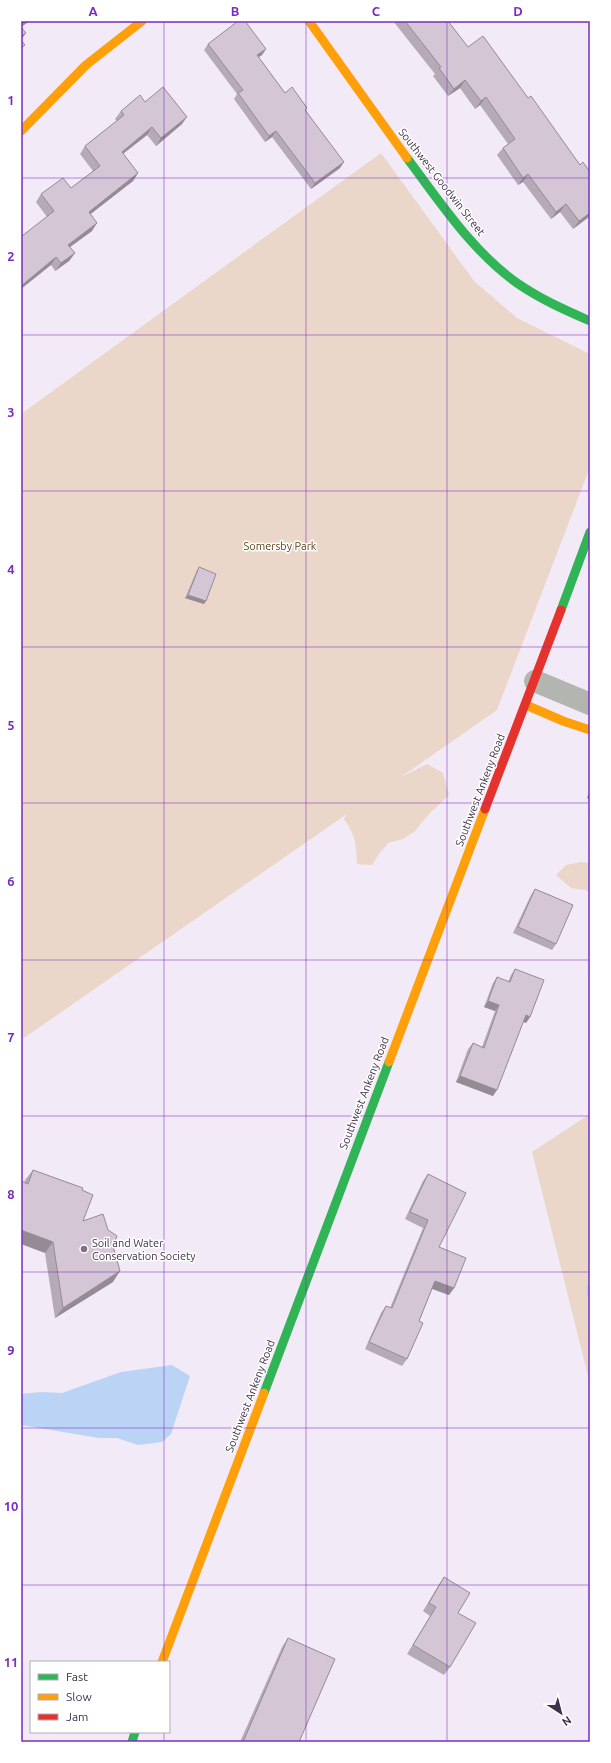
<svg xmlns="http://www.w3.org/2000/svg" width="611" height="1763" font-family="Ubuntu,sans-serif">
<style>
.green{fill:#ebd7ca}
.water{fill:#bbd4f6}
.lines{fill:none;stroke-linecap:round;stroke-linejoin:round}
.stream{stroke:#bbd4f6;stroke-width:7}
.street{stroke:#b2b5b0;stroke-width:22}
.fast{stroke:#30b455;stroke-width:9}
.slow{stroke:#ff9f0a;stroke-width:9}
.jam{stroke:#e5322d;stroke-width:9}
.wall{fill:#b6aab7}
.shaded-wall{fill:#948b95}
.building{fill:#d4c6d5;stroke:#948b95}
.grid{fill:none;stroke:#7b2cbf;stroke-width:1;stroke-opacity:0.55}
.poi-dot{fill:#7e7287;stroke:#fff;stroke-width:1.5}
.labels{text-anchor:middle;stroke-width:3;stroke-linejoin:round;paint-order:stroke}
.street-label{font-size:11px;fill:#40314a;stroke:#fff}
.park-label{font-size:11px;fill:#5e3e11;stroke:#fff}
.poi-label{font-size:11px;fill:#40314a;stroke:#fff;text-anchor:start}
.neatline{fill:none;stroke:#7b2cbf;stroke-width:1.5}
.grid-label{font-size:13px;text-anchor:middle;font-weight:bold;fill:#7b2cbf}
</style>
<rect width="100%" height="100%" fill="#f2eaf7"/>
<g class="green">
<path d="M 381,153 L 474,281 L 517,318 L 590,354 L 590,467 L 497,710 L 401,777 L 427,764 L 443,773 L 449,795 L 429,814 L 414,832 L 403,839 L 388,843 L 379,854 L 372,865 L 357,864 C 356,843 356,837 344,819 L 347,814 L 21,1040 L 21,414 Z"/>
<polygon points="581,862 590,863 590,893 585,890 571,888 556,875 566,865"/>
<polygon points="590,1114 590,1384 532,1152"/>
</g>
<polygon class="water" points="172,1365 190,1376 171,1434 162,1442 138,1445 117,1438 99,1438 21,1425 21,1394 41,1392 62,1393 121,1372"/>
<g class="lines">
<polyline class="stream" points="590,1288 590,1293"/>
<polyline class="street" points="535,681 590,704"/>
<g class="fast">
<path d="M 407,158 C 440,202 472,251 517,283 C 540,299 565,310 590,321"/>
<polyline points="561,610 590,532"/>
<polyline points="264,1393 389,1062"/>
<polyline points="132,1742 135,1732"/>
</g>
<g class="slow">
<polyline points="309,21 407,158"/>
<polyline points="21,131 86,65 142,21"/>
<polyline points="526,705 563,721 590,730"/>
<polyline points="389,1062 485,809"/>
<polyline points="162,1662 264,1393"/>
</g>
<polyline class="jam" points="485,809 561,610"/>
</g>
<g class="wall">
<polygon points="393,21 448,21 590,216 573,229 560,212 551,219 523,182 518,185 497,155 503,148 508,144 480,105 475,109 460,88 448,96 433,76 435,74"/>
<polygon points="208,44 266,49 262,55 258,57 285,93 306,110 340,168 311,189 272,137 265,142 234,99 237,94 204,50"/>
<polygon points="145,102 182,124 156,146 147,135 123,154 138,173 133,181 90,214 92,231 70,247 75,253 69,261 55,271 51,265 22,236 47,217 36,202 41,194 71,188 93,171 80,154 85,146 117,121 115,119 121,111"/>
<polygon points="199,567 204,604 185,598 197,570"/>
<polygon points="590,790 590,799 587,798"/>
<polygon points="535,889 556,944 552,950 513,933 531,895"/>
<polygon points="515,969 530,1017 526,1023 523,1022 493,1096 456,1082 468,1049 473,1043 482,1047 495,1011 484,1007 493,983 497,977 508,982 511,975"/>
<polygon points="33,1170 82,1190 83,1221 113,1246 113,1282 55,1318 45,1253 24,1183 25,1180"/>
<polygon points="428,1174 439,1247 454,1288 449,1295 432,1289 419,1321 407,1359 402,1366 365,1349 381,1313 386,1306 390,1308 423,1228 405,1219 423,1181"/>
<polygon points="444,1577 458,1613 450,1667 444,1675 407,1654 430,1616 423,1611 438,1586"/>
<polygon points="288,1638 299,1742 240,1742 282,1647"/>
</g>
<g class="shaded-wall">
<polygon points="24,21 30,21 21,27 21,23"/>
<polygon points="26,33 21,40 21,36"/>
<polygon points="266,49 262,55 253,61 257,55"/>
<polygon points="465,80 460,88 448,96 454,89"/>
<polygon points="486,97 480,105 475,109 481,101"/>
<polygon points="187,117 182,124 156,146 161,138"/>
<polygon points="152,127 147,135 116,159 122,152"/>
<polygon points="276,131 272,137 265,142 269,136"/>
<polygon points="344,162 340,168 311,189 315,183"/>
<polygon points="138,173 133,181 83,220 89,212"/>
<polygon points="528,174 523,182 518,185 523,178"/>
<polygon points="566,204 560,212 551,219 556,212"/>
<polygon points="590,213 590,216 573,229 579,221"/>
<polygon points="97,223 92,231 63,252 68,245"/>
<polygon points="75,253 69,261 55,271 61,263"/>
<polygon points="56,257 51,265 21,289 21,286"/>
<polygon points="188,595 206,601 204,604 185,598"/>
<polygon points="590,793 590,799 587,798"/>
<polygon points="488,1001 499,1005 495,1011 484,1007"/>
<polygon points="526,1015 530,1017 526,1023 522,1021"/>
<polygon points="460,1076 497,1090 493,1096 456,1082"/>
<polygon points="21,1230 53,1242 45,1253 21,1244"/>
<polygon points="120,1271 113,1282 55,1318 63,1308"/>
<polygon points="435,1281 454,1288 449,1295 430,1288"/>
</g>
<g class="building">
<polygon points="238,21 245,21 266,49 257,55 285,93 292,87 307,108 305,110 344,162 315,183 276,131 269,136 238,93 243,90 208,44"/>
<polygon points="405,21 448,21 468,47 483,36 528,98 531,96 580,165 583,162 590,172 590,213 579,221 566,204 556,212 528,174 523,178 503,148 515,139 486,97 481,101 465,80 454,89 439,68 441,67"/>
<polygon points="21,27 26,33 21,36"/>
<polygon points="21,40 25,45 21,48"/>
<polygon points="163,87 187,117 161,138 152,127 122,152 138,173 89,212 97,223 68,245 75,253 61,263 56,257 21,286 21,234 22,236 54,211 41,194 63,178 71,188 100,166 85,146 124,115 121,111 140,95 145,102"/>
<polygon points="199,567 216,574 206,601 188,595"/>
<polygon points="535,889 573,905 556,944 518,927"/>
<polygon points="515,969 544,980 530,1017 526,1015 497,1090 460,1076 473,1043 484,1048 499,1005 488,1001 497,977 510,982"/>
<polygon points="33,1170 83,1188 82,1190 93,1195 83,1221 103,1214 108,1230 117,1236 113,1246 120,1271 63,1308 53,1242 21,1230 21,1181 28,1184"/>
<polygon points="428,1174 466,1193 439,1247 466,1258 454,1288 435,1281 419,1321 423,1323 407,1359 369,1342 386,1306 392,1308 428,1220 410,1212"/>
<polygon points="444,1577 470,1593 458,1613 476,1623 450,1667 413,1645 436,1607 429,1603"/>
<polygon points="288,1638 335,1659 299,1742 243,1742"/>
</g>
<path class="grid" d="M 164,21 L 164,1662M 306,21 L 306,1742M 447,21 L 447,1742M 21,178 L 590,178M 21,335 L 590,335M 21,491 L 590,491M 21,647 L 590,647M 21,803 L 590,803M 21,960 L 590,960M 21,1116 L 590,1116M 21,1272 L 590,1272M 21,1428 L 590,1428M 21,1585 L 590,1585M 164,1732 L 164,1742"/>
<circle class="poi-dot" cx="84" cy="1249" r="4"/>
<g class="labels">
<g class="street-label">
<text transform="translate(442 182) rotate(52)" y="4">Southwest Goodwin Street</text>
<text transform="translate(480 790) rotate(-69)" y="4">Southwest Ankeny Road</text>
<text transform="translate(364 1093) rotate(-69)" y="4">Southwest Ankeny Road</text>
<text transform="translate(250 1396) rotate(-69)" y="4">Southwest Ankeny Road</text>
</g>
<g class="park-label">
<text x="280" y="550">Somersby Park</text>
</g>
<g class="poi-label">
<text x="92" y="1247">Soil and Water<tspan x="92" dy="13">Conservation Society</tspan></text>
</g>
</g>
<rect width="611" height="1763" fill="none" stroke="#ffffff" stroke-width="44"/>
<rect x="30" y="1661" width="140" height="72" fill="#ffffff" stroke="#b3adb7"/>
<rect x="38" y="1674" width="20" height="6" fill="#30b455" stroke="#b3adb7"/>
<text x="66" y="1681" font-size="12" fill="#40314a">Fast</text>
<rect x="38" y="1694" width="20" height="6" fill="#ff9f0a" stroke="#b3adb7"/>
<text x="66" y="1701" font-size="12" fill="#40314a">Slow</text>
<rect x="38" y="1714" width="20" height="6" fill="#e5322d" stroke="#b3adb7"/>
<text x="66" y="1721" font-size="12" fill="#40314a">Jam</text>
<g transform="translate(561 1713) rotate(144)" stroke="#ffffff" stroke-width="3" paint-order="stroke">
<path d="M0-3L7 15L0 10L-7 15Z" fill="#40314a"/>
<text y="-6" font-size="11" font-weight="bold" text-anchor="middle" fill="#40314a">N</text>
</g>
<rect x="22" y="22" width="567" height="1719" class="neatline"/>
<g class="grid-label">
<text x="93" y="16">A</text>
<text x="235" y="16">B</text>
<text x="376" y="16">C</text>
<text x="518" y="16">D</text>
<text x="11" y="105">1</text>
<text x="11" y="261">2</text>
<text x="11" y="417">3</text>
<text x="11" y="574">4</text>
<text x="11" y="730">5</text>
<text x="11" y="886">6</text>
<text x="11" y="1042">7</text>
<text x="11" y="1199">8</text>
<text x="11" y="1355">9</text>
<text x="11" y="1511">10</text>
<text x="11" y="1667">11</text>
</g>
</svg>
